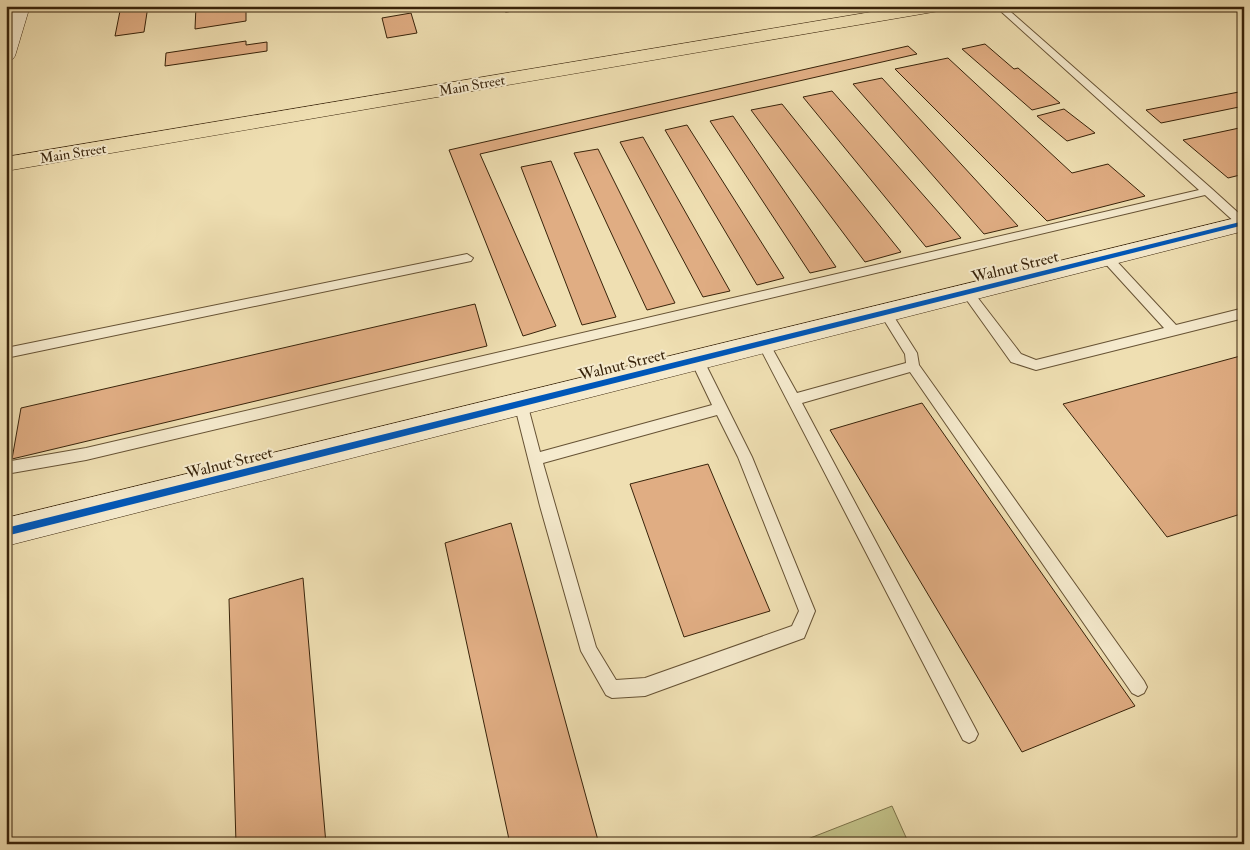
<svg xmlns="http://www.w3.org/2000/svg" width="1250" height="850" font-family="'IM FELL Double Pica',serif">
<style>
.green{fill:#c1c087;stroke:#7c7248}
.building{fill:#e0ad83;stroke:#38230a}
.lines{fill:none;stroke-linecap:round;stroke-linejoin:round}
.lane-casing{stroke:#665234;stroke-width:2}
.secondary-casing{stroke:#38230a;stroke-width:1}
.primary-casing{stroke:#38230a;stroke-width:1}
.lane{fill:#f5eacd;fill-rule:evenodd}
.secondary{fill:#f5eacd;fill-rule:evenodd}
.primary{fill:#efdfb2;fill-rule:evenodd}
.cycleway-casing{stroke:#f5eacd;stroke-width:3}
.cycleway{fill:#0057b8;fill-rule:evenodd}
.labels{text-anchor:middle;stroke-width:4;stroke-linejoin:round;paint-order:stroke}
.far-street-label{font-size:14px;fill:#38230a;stroke:#f5eacd}
.street-label{font-size:16px;fill:#38230a;stroke:#f5eacd}
</style>
<rect width="100%" height="100%" fill="#efdfb2"/>
<filter id="stains"><feTurbulence type="fractalNoise" baseFrequency=".004" numOctaves="4"/><feColorMatrix values="0 0 0 0 .2 0 0 0 0 .09 0 0 0 0 .02 0 0 0 .5 -.17"/></filter>
<radialGradient id="worn" r=".72"><stop offset=".6" stop-color="#630" stop-opacity="0"/><stop offset="1" stop-color="#630" stop-opacity=".3"/></radialGradient>
<polygon class="green" points="892,806 909,844 795,844"/>
<g class="building">
<polygon points="121,6 148,6 144,32 115,36"/>
<polygon points="196,6 246,6 246,21 195,29"/>
<polygon points="411,13 417,33 387,38 382,18"/>
<polygon points="246,41 246,45 267,42 267,51 165,66 166,53"/>
<polygon points="985,44 1014,69 1018,68 1060,103 1032,110 962,49"/>
<polygon points="908,46 917,54 480,154 556,326 523,336 449,150"/>
<polygon points="948,58 1072,173 1108,164 1145,196 1047,221 895,69"/>
<polygon points="882,78 1018,226 984,234 853,84"/>
<polygon points="832,91 961,238 926,247 803,97"/>
<polygon points="1244,91 1244,106 1161,123 1146,110"/>
<polygon points="782,104 901,252 865,262 751,110"/>
<polygon points="1064,109 1095,133 1067,141 1037,116"/>
<polygon points="733,116 836,267 810,273 710,121"/>
<polygon points="687,125 784,278 757,285 665,130"/>
<polygon points="1244,127 1244,174 1228,178 1183,140"/>
<polygon points="643,137 730,291 703,297 620,142"/>
<polygon points="598,149 675,303 647,310 574,153"/>
<polygon points="551,161 616,317 582,325 521,167"/>
<polygon points="475,304 487,346 12,459 21,408"/>
<polygon points="1244,355 1244,513 1167,537 1063,404"/>
<polygon points="922,403 1135,706 1022,752 830,430"/>
<polygon points="708,464 770,611 684,637 630,484"/>
<polygon points="511,523 599,844 510,844 445,543"/>
<polygon points="303,578 326,844 236,844 229,599"/>
</g>
<g class="lines">
<defs>
<g id="lane">
<polygon points="504,6 512,6 513,10 506,12"/>
<polygon points="995,6 1004,6 1212,189 1244,218 1244,227 1239,226 1205,195 86,460 6,474 6,459 11,461 86,448 1199,190"/>
<polygon points="1106,253 1110,254 1176,325 1244,308 1244,318 1036,370 1011,362 961,292 963,289 971,289 1021,354 1036,360 1164,328 1102,260 1100,257 1102,254"/>
<polygon points="467,254 473,258 471,261 6,358 6,348"/>
<polygon points="885,307 889,309 917,353 919,365 1144,681 1147,687 1144,693 1138,696 1132,693 910,372 802,403 975,728 978,734 975,740 969,743 963,740 757,342 759,339 767,339 797,393 906,363 905,354 879,312 881,309"/>
<path d="M 696,354 L 701,355 L 752,457 L 815,611 L 804,638 L 645,696 L 612,698 L 606,695 L 581,651 L 540,506 L 514,403 L 516,399 L 521,398 L 526,399 L 540,452 L 712,405 L 690,359 L 691,355 ZM 717,415 L 738,457 L 799,611 L 792,626 L 645,678 L 616,680 L 596,647 L 543,463 Z"/>
</g>
<g id="secondary">
<polygon points="14,6 30,6 15,56 12,60 6,61 6,28"/>
<polygon points="1244,216 1244,231 6,546 6,518"/>
</g>
<polygon id="primary" points="907,6 947,6 945,10 939,11 6,171 6,157"/>
</defs>
<use href="#lane" class="lane-casing"/>
<use href="#secondary" class="secondary-casing"/>
<use href="#primary" class="primary-casing"/>
<use href="#lane" class="lane"/>
<use href="#secondary" class="secondary"/>
<use href="#primary" class="primary"/>
<defs>
<polygon id="cycleway" points="1244,221 1244,225 6,536 6,528"/>
</defs>
<use href="#cycleway" class="cycleway-casing"/>
<use href="#cycleway" class="cycleway"/>
</g>
<g class="labels">
<g class="far-street-label">
<text transform="translate(472 85) rotate(-10)" y="5">Main Street</text>
<text transform="translate(73 153) rotate(-9)" y="5">Main Street</text>
</g>
<g class="street-label">
<text transform="translate(1015 266) rotate(-14)" y="6">Walnut Street</text>
<text transform="translate(622 364) rotate(-14)" y="6">Walnut Street</text>
<text transform="translate(229 462) rotate(-14)" y="6">Walnut Street</text>
</g>
</g>
<rect width="1250" height="850" fill="none" stroke="#efdfb2" stroke-width="25"/>
<rect x="8" y="8" width="1235" height="835" fill="none" stroke="#38230a" stroke-width="2.5"/>
<rect x="12" y="12" width="1225" height="825" fill="none" stroke="#38230a"/>
<rect width="100%" height="100%" filter="url(#stains)"/>
<rect width="100%" height="100%" fill="url(#worn)"/>
</svg>
